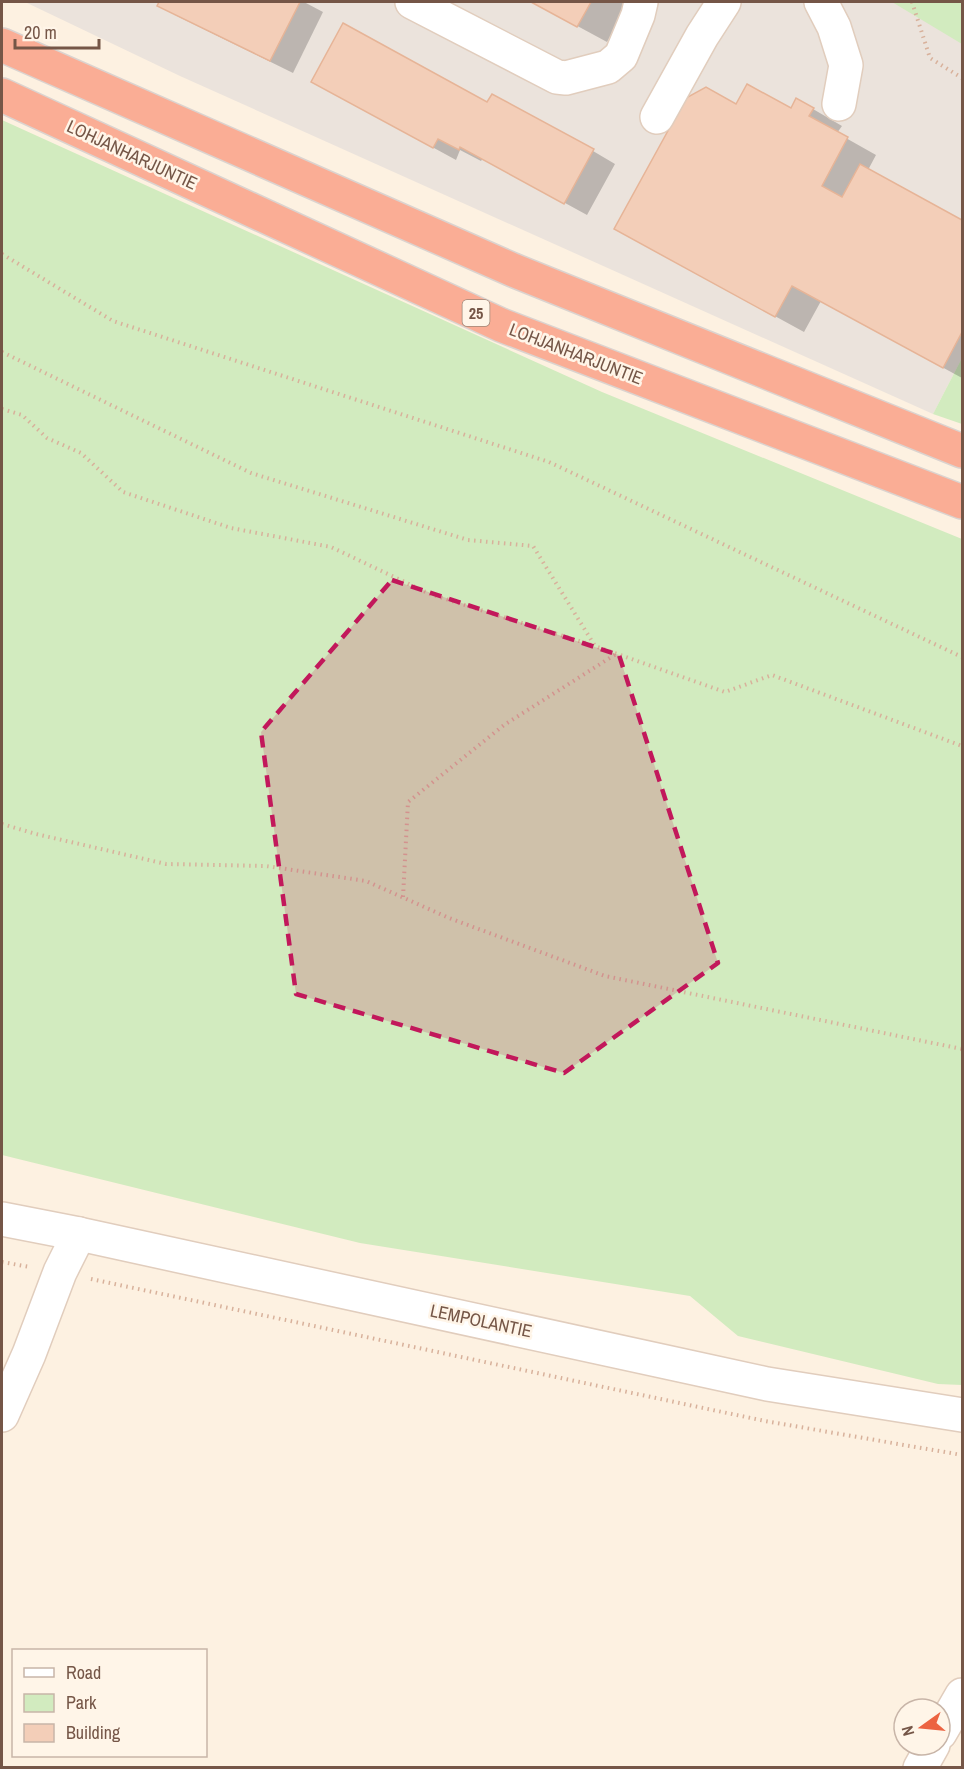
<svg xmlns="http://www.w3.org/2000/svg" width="964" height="1769" font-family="'Archivo Narrow',sans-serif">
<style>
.industrial{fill:#ebe3dc}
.green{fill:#d2ebbf}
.shadow{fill:#0003}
.building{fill:#f3ceb8;stroke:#e6b497;stroke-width:1.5}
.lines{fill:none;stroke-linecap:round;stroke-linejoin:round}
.minor-casing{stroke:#e1cdbd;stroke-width:36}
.highway-casing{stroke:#dbd3cf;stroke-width:36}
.path{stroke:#d8b19b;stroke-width:4;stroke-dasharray:1.5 4.5;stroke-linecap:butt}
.minor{stroke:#fff;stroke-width:33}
.highway{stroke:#faad95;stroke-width:33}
.marked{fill:#c2185b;fill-opacity:0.2;stroke:#c2185b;stroke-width:4.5;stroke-dasharray:12 8;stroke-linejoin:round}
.labels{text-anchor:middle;stroke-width:5;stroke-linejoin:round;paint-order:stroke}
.shield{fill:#fff5e8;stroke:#9e8677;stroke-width:1.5}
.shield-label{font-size:16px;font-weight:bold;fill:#755647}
.street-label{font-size:18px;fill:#755647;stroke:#fff5e8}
</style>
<rect width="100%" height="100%" fill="#fdf1e1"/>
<polygon class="industrial" points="25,2 895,2 962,43 962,358 933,414 180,76"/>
<g class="green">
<polygon points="892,2 962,2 962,44"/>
<polygon points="2,120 602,392 962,539 962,1385 938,1384 738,1336 690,1296 360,1243 2,1155"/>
<polygon points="962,358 962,424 933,414"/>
</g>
<g class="shadow">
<polygon points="161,2 304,2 323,12 293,73 181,18 159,6"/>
<polygon points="533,2 629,2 607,42"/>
<polygon points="335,94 487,104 593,151 615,164 587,215 483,158 481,161 460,150 456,160"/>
<polygon points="736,106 792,110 813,109 842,126 837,133 876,155 868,170 962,222 962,378 821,301 804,332 645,245"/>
</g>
<g class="building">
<polygon points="159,2 300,2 270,61 157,6"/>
<polygon points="531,2 591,2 577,27"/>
<polygon points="343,23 487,102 492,94 594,149 564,204 460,147 459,150 438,139 433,148 311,82"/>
<polygon points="747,84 791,108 796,98 814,108 809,116 848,137 822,186 842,197 860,164 962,220 962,332 943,368 792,286 775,317 614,229 686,98 706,87 736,104"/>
</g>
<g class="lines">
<defs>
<g id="minor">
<polyline points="412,2 557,77 566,78 608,67 621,56 638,15 641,2"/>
<polyline points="821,2 834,27 846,65 839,104"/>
<polyline points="657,117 702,36 724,2"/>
<polyline points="2,1219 79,1234 767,1384 962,1415"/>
<polyline points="2,1415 29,1354 60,1272 79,1234"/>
<polyline points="940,1733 962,1695"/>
<polyline points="920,1768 933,1745"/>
</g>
<g id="highway">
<polyline points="2,45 513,270 962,451"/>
<polyline points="2,95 501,325 962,502"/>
</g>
</defs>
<use href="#minor" class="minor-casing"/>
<use href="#highway" class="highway-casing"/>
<g class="path">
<polyline points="912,2 930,58 962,78"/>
<polyline points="2,254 113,321 549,462 962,657"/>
<polyline points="2,352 251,473 468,540 533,546 595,646 725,692 772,675 962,746"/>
<polyline points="2,409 22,415 47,438 81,453 123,492 231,528 331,547 430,594 595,646"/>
<polyline points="2,824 36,834 166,864 266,866 366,881 449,918 605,976 962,1049"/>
<polyline points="403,897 408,802 504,725 616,654"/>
<polyline points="2,1262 30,1267"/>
<polyline points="91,1279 765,1421 962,1455"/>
</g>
<use href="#minor" class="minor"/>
<use href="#highway" class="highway"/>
</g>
<path class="marked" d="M 392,580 L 619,655 L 718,963 L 564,1073 L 296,994 L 261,732 Z"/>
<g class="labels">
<rect class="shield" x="462.5" y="300" width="27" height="26" rx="4.5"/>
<g class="shield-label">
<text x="476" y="319">25</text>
</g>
<g class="street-label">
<text transform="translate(132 155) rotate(25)" y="6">LOHJANHARJUNTIE</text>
<text transform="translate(576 354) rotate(21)" y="6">LOHJANHARJUNTIE</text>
<text transform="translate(481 1321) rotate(12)" y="6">LEMPOLANTIE</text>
</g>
</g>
<rect width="964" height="1769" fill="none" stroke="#755647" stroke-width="6"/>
<rect x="12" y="1649" width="195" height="108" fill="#fff5e8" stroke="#c8b5a8" stroke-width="1.5"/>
<rect x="24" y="1668" width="30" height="9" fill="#ffffff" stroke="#c8b5a8" stroke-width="1.5"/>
<text x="66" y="1679" font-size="18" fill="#755647">Road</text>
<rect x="24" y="1694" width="30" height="18" fill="#d2ebbf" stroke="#c8b5a8" stroke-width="1.5"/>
<text x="66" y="1709" font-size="18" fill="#755647">Park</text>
<rect x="24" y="1724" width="30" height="18" fill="#f3ceb8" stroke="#c8b5a8" stroke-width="1.5"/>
<text x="66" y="1739" font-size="18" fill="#755647">Building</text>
<g transform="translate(922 1727) rotate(255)"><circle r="28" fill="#fff5e8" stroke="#c8b5a8" stroke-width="1.5"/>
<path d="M0-4.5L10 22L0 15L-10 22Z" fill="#ec6341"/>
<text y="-9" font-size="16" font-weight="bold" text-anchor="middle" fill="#755647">N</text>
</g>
<path d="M15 39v9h84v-9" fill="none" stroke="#755647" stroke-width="3"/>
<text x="24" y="39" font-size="18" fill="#755647" stroke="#fff5e8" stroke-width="4.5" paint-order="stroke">20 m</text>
</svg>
